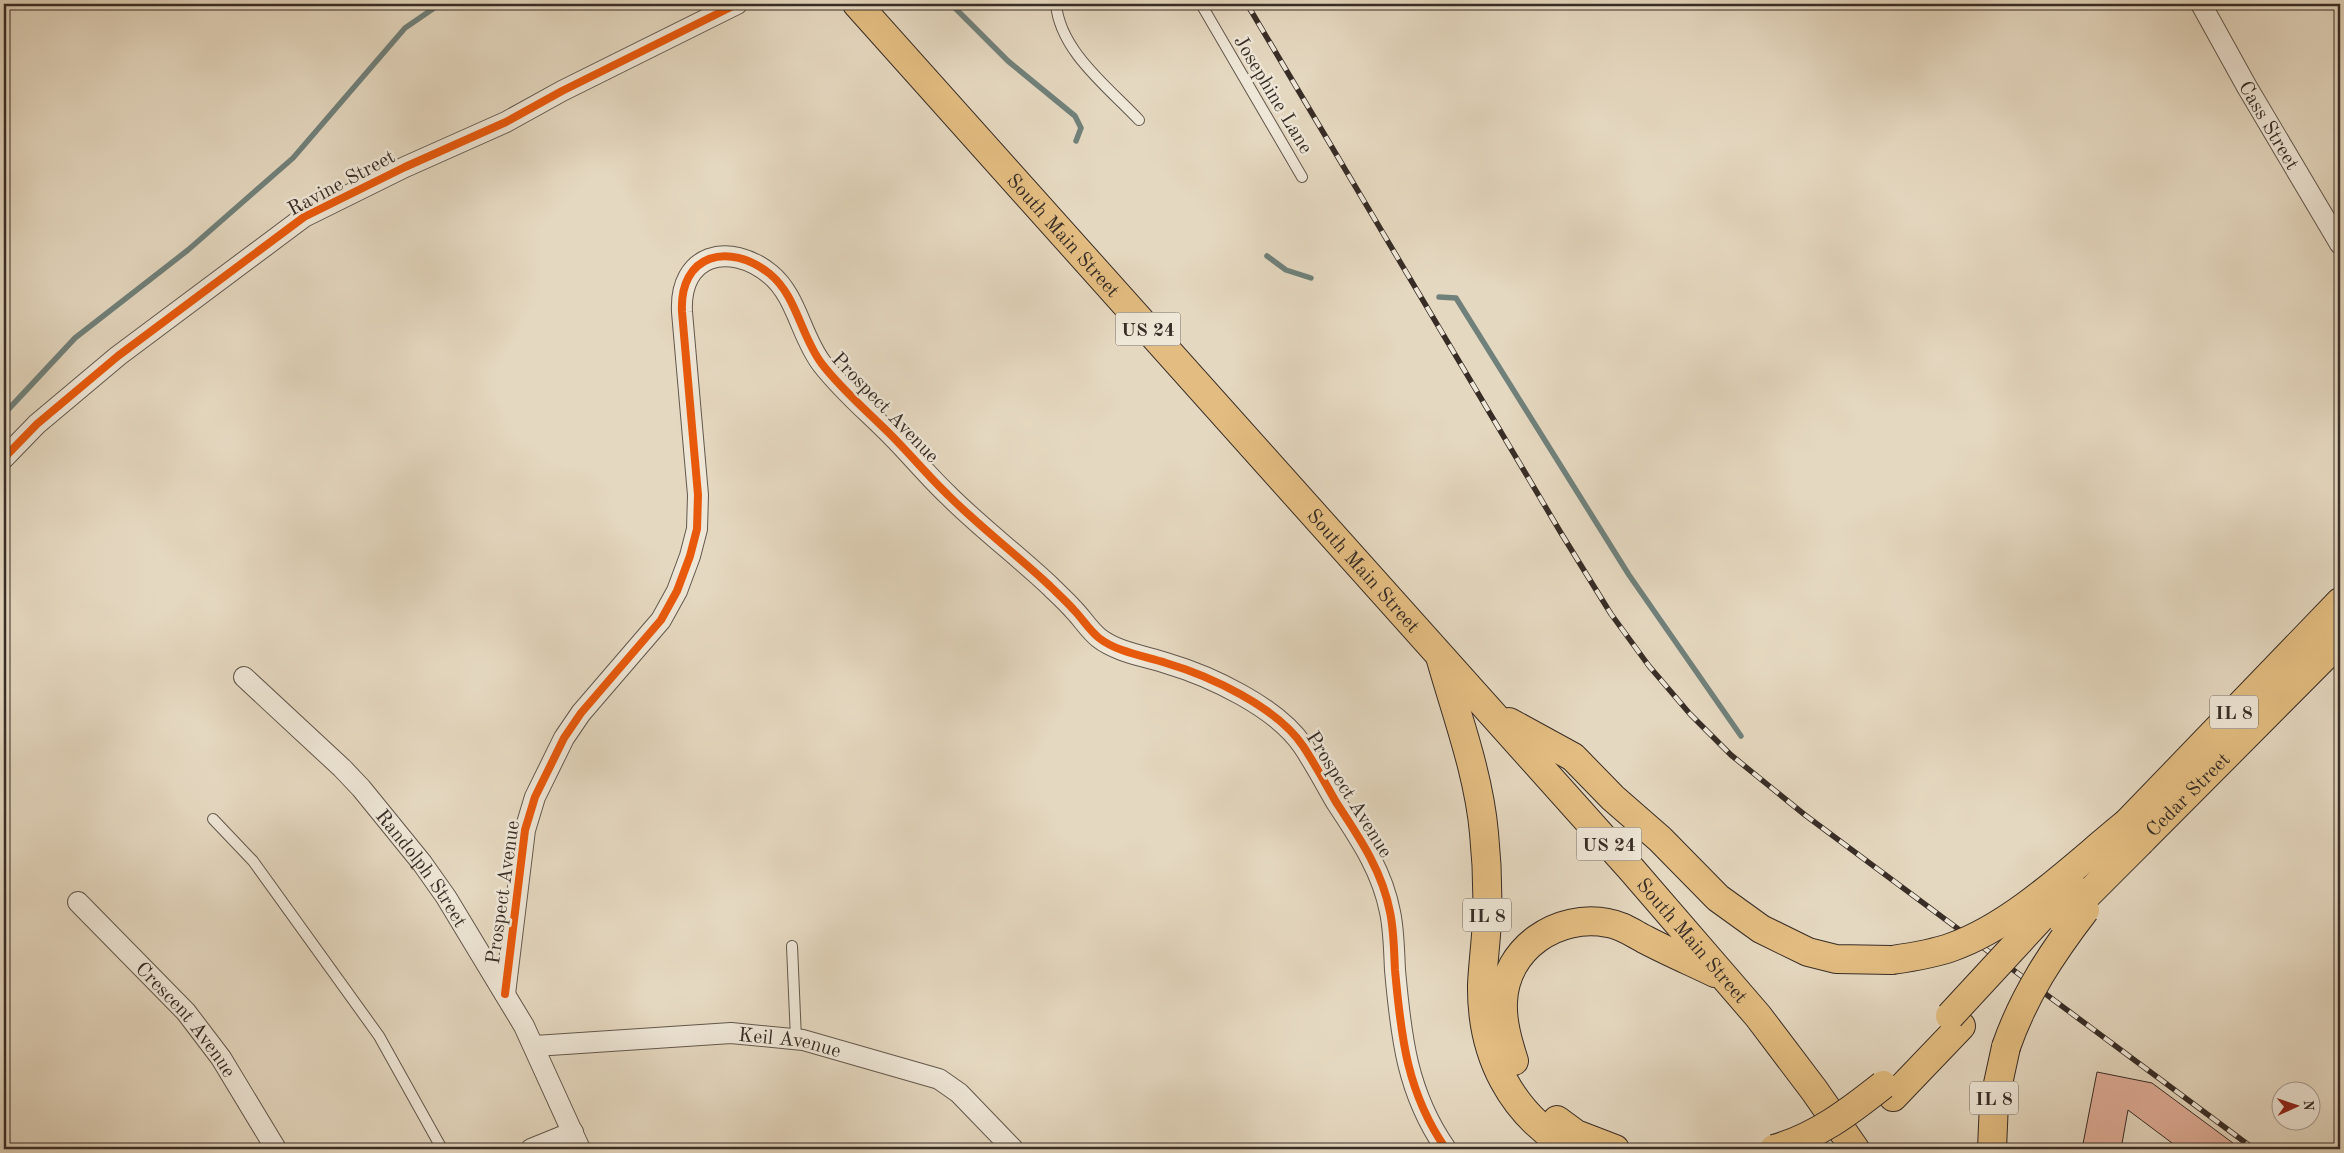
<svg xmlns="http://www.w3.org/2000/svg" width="2344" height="1153" font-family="'Old Standard TT',serif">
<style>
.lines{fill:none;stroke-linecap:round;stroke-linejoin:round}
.stream{stroke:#70817b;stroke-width:5.5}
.building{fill:#e1ae99;stroke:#382d26}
.service-casing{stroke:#63584c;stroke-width:12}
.minor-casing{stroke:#63584c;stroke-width:22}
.primary-casing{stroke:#382d26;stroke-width:30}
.service{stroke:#eee6d6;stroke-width:10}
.minor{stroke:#eee6d6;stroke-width:20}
.primary{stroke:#e2bc80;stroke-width:28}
.rail-casing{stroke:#382d26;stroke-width:5.5}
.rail{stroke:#eee6d6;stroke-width:4;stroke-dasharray:11;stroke-linecap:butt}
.primary-bridge-casing{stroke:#382d26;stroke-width:30;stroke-linecap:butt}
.primary-bridge{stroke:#e2bc80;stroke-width:28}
.cycleway-casing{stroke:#eee6d6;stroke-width:11}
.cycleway{stroke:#e8590c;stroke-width:8}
.labels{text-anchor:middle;stroke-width:5;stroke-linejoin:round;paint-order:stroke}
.shield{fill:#eee6d6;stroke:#6f645b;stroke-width:1}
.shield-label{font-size:19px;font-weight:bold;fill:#382d26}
.street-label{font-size:20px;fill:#382d26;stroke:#eee6d6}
</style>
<rect width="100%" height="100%" fill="#e5d8c0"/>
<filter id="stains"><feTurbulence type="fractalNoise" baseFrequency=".004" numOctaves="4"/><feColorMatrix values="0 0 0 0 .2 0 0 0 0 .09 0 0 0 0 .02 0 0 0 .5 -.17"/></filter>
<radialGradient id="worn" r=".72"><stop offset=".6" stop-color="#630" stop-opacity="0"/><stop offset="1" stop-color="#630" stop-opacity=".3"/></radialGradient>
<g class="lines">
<g class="stream">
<polyline points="951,4 1008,61 1075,116 1081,128 1076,141"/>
<polyline points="1267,256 1286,270 1311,278"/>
<polyline points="1439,297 1456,298 1629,575 1741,736"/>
<polyline points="4,414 75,338 188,250 293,158 405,28 440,4"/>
</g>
</g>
<polygon class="building" points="2097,1072 2152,1083 2241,1149 2180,1149 2128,1110 2121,1149 2082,1149"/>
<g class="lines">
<defs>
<g id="service">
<path d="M 1056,4 C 1060,51 1108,87 1139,120"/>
<polyline points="1201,4 1302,177"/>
<polyline points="213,819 253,861 379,1036 442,1149"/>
<polyline points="792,946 796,1039"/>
</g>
<g id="minor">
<path id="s1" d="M 2201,4 L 2247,87 L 2340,244"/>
<polyline points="4,458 37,424 118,356 304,217 405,167 506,122 562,91 737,4"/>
<path id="s2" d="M 244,677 L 342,768 L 361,788 L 422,863 L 446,897 L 524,1026 L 580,1149"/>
<path id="s3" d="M 78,902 L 186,1012 L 221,1058 L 276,1149"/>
<path d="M 505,994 L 525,830 L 535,797 L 564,738 L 581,713 L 661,620 L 677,591 L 690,556 L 697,529 L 698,495 L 682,312 C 679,254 729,241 770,274 C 797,296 801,337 822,364 C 842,390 867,411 890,434 C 910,454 928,476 948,495 C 980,527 1017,555 1050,586 C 1058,594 1066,601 1073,609 C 1082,618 1089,630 1099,638 C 1117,652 1144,656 1166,663 C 1210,676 1277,707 1303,746 C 1315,764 1325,783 1336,802 C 1359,837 1382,870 1390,912 C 1394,931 1394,951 1395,970 C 1401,1037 1407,1093 1446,1149"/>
<path id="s4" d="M 535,1046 L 731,1033 L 803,1040 L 939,1079 L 959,1093 L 1013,1149"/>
<polyline points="531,1149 573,1132"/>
</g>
<g id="primary">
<path id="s5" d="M 857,4 L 1632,870 L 1758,1016 L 1814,1090 L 1855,1149"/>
<path d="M 1441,660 C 1457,716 1479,775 1484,833 C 1487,862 1488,891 1487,920 C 1486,942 1483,963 1482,985 C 1481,1055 1511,1115 1572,1149"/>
<polyline points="1509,722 1573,757 1613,798 1660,839 1718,898 1761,929 1808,952 1836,959 1892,960"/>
<polyline points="2127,823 2340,602"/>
<path id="s6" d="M 2141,841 L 2340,641"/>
<path d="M 1514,1061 C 1508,1042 1502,1022 1503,1002 C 1505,948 1558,913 1608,923 C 1622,925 1634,934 1646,940 C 1669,952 1692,962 1715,973"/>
<polyline points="1893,1097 1961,1026"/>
<polyline points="1557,1120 1576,1134 1615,1149"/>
<polyline points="1992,1149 1994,1102 2006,1047"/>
</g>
</defs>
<use href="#service" class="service-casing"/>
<use href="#minor" class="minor-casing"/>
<use href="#primary" class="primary-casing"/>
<use href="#service" class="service"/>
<use href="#minor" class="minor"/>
<use href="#primary" class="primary"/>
<defs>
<polyline id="rail" points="1247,4 1561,533 1611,614 1649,666 1690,714 1731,755 1805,815 2254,1149"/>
</defs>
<use href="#rail" class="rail-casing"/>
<use href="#rail" class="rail"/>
<defs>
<g id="primary-bridge">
<polyline points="2062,920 2141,841"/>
<path d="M 1892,960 C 1913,957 1933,954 1952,947 C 2015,925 2076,864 2127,823"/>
<polyline points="1950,1016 2071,885"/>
<path d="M 2006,1047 C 2024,995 2052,953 2085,910"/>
<path d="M 1774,1149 C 1816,1137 1849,1112 1883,1085"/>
</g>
</defs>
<use href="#primary-bridge" class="primary-bridge-casing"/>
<use href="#primary-bridge" class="primary-bridge"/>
<defs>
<g id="cycleway">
<polyline points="4,458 37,424 118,356 304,217 405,167 506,122 562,91 737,4"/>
<path d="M 505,994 L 525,830 L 535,797 L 564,738 L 581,713 L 661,620 L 677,591 L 690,556 L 697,529 L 698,495 L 682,312 C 679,254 729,241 770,274 C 797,296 801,337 822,364 C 842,390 867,411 890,434 C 910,454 928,476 948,495 C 980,527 1017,555 1050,586 C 1058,594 1066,601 1073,609 C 1082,618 1089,630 1099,638 C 1117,652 1144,656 1166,663 C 1210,676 1277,707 1303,746 C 1315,764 1325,783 1336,802 C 1359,837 1382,870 1390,912 C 1394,931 1394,951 1395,970 C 1401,1037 1407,1093 1446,1149"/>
</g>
</defs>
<use href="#cycleway" class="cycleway-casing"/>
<use href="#cycleway" class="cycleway"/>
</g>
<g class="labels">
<g class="shield">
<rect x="1115.5" y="312.5" width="65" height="33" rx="4"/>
<rect x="2210" y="695.5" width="48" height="33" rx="4"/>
<rect x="1576.5" y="827.5" width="65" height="33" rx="4"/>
<rect x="1463" y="898.5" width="48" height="33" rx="4"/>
<rect x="1970" y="1081.5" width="48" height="33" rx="4"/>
</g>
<g class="shield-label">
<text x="1148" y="336">US 24</text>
<text x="2234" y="719">IL 8</text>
<text x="1609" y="851">US 24</text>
<text x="1487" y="922">IL 8</text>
<text x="1994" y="1105">IL 8</text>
</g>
<g class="street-label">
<text transform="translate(1274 94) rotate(59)" y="7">Josephine Lane</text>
<text dy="7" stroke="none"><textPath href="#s1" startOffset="139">Cass Street</textPath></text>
<text transform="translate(341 182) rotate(-28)" y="7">Ravine Street</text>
<text dy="7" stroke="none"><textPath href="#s5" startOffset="310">South Main Street</textPath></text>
<text transform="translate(886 407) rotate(46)" y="7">Prospect Avenue</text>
<text dy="7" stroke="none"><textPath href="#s5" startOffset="760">South Main Street</textPath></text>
<text transform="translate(1350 794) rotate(58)" y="7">Prospect Avenue</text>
<text dy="7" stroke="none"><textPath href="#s6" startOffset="66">Cedar Street</textPath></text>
<text dy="7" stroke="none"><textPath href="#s2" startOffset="262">Randolph Street</textPath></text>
<text transform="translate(502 892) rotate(-82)" y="7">Prospect Avenue</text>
<text dy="7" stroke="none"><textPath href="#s5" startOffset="1255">South Main Street</textPath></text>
<text dy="7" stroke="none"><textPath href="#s3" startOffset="160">Crescent Avenue</textPath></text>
<text dy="7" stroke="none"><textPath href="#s4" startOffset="256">Keil Avenue</textPath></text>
</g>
</g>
<rect width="2344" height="1153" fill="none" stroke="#e5d8c0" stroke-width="20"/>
<rect x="5" y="5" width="2334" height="1143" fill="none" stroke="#382d26" stroke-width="2.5"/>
<rect x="10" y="10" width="2324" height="1133" fill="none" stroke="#382d26"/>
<g transform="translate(2296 1106) rotate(87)"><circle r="24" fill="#eee6d6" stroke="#a59c90"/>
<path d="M0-4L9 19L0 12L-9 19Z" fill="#8f2418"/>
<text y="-8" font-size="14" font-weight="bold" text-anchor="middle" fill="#382d26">N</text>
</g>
<rect width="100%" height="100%" filter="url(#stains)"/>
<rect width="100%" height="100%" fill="url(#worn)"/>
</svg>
